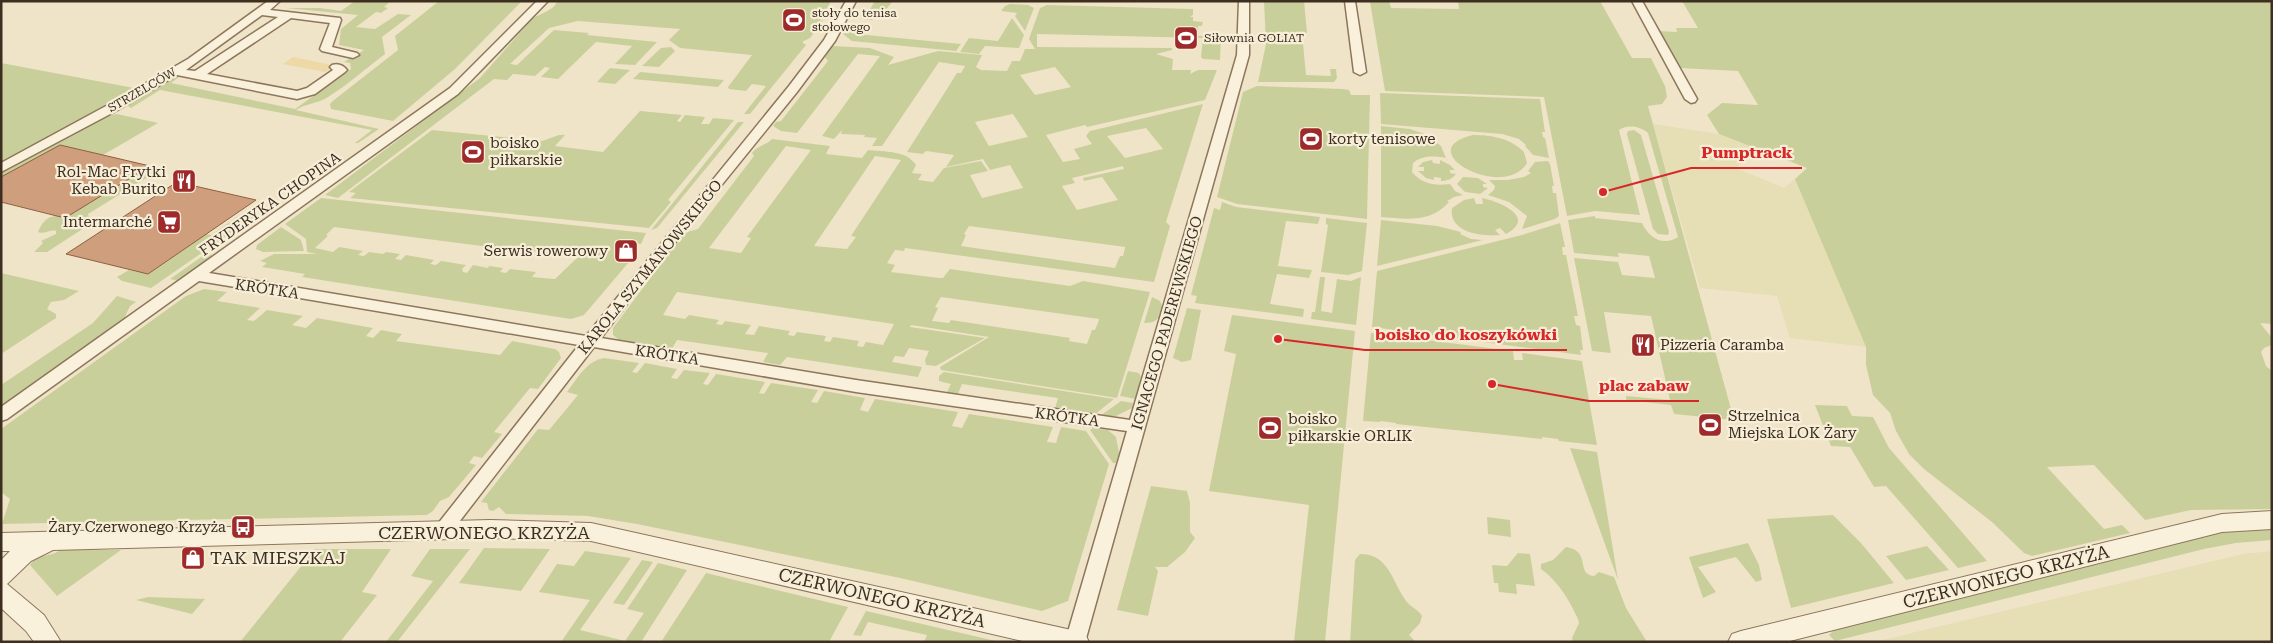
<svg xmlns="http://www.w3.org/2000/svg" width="2273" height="643" font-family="'Roboto Serif',serif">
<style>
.farmland{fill:#e6deb5}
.green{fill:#c9cf9b;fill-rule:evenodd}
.sand{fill:#ecd9a5}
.building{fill:#cf9f7d;stroke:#8d5f41}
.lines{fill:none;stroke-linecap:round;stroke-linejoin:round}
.minor-casing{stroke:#8d765c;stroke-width:3}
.tertiary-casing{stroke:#8d765c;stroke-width:2}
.minor{fill:#faf1dc;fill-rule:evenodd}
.tertiary{fill:#faf1dc;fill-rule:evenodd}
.labels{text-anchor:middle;stroke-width:4.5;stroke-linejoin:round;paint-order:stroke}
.far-poi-label{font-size:12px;fill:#3d2e20;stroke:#f7eed8;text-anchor:start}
.far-street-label{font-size:12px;fill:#3d2e20;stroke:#f7eed8}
.poi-label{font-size:15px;fill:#3d2e20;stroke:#f7eed8;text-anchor:start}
.street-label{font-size:15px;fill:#3d2e20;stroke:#f7eed8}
.near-street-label{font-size:18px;fill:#3d2e20;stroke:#f7eed8}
.near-poi-label{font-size:18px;fill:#3d2e20;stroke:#f7eed8;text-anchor:start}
.leader{fill:none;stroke:#d62828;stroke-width:2}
.callout-dot{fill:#d62828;stroke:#f7eed8;stroke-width:2}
.callout-label{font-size:16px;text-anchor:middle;font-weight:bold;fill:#d62828;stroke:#f7eed8;stroke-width:4.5;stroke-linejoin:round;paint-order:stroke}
</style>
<rect width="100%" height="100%" fill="#f0e4c8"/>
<g class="farmland">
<polygon points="1653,124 1719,134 1746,144 1759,149 1736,168 1784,188 1795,179 1866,347 1790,338 1777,296 1700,288"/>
<polygon points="2272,551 2272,642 1874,642 2243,554"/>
</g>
<g class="green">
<path d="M 355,1 L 391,1 L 384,7 L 388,8 L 381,13 L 376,12 L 356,27 L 375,29 L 398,14 L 411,15 L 382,37 L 385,54 C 366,68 348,85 328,97 C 318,104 306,103 296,110 L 379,129 L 358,143 L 355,143 L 372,130 L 160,90 L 131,108 L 128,106 L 128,103 L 176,75 L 182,75 L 171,83 L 295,109 L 351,69 L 350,63 L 344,62 L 364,50 L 339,45 L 341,29 L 358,15 L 286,8 L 320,8 L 341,11 Z"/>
<polygon points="439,1 522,1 455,69 393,121 331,109 330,104 334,100 398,50 395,36"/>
<path d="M 557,1 L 831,1 L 820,21 L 823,20 L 810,38 L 802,42 L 806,45 L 750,114 L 744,114 L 766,86 L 752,84 L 746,91 L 729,89 L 728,87 L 752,55 L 680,48 L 669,40 L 680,29 L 578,21 L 549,28 L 510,64 L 517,65 L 554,30 L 589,33 L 587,35 L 657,42 L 635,65 L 615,64 L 632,46 L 596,42 L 558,79 L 541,77 L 550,68 L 545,67 L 535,76 L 513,74 L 507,80 L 494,79 L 338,198 L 325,195 L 480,78 L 532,19 C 541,13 555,10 557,1 Z"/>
<polygon points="875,1 893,1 882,14 876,14 872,20 864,19"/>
<polygon points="1264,1 1304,1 1307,33 1302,33 1306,75 1331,76 1330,69 1336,69 1337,78 1334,82 1258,82 1266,44"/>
<path d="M 1367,1 L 1389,1 L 1391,8 L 1459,9 L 1458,1 L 1600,1 L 1632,58 L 1651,58 L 1665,86 L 1667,97 L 1662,104 L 1648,106 L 1734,420 L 1674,414 L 1671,405 L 1626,400 L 1626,396 L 1670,400 L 1651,316 L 1604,312 L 1611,353 L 1592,351 L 1574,258 L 1618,262 L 1622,275 L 1655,278 L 1649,256 L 1618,253 L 1619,257 L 1574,253 L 1568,220 L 1595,216 L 1595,218 L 1642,223 C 1648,237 1663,247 1678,237 L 1648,133 C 1640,126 1628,124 1619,130 L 1640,215 L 1595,211 L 1567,216 L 1544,97 L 1385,91 L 1370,2 Z"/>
<polygon points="1682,1 2272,1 2272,324 2260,323 2272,338 2272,345 2264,348 2261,352 2266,366 2272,371 2272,509 2191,510 2145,520 2094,465 2047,467 2104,529 2122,525 2130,533 2032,556 2024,553 1992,522 1924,469 1909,454 1896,431 1890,413 1873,395 1866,365 1866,347 1795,179 1807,168 1719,134 1707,115 1722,103 1758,105 1738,71 1680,68 1658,31 1677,32 1676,28 1698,28"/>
<polygon points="1010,4 1028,5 1034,8 1025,31 1015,16 1017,13 1001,11 1005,6"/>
<path d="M 1047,5 L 1193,9 L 1193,15 L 1190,17 L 1193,17 L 1193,21 L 1203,22 L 1202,26 L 1198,26 L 1198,36 L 1221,35 L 1220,60 L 1203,59 L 1201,57 L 1203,38 L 1037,34 L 1037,47 L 1172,48 L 1172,50 L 1156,54 L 1173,59 L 1172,70 L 1191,70 L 1190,74 L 1198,70 L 1217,70 L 1205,100 L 1087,127 L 1085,125 L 1046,135 L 1063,162 L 1080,159 L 1074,149 L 1092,144 L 1086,136 L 1090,131 L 1203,104 L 1166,222 L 1170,226 L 1154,282 L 905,248 L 904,251 L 895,250 L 887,263 L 895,265 L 891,272 L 939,278 L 943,278 L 950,269 L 1070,286 L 1083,281 L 1150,292 L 1117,398 L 941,370 L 940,367 L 989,337 L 911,325 L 910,327 L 985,338 L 936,366 L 926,365 L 925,360 L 929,351 L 909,348 L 904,357 L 895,356 L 892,362 L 922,367 L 918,377 L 787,357 L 780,365 L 763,362 L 768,353 L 677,340 L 672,349 L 619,340 L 613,335 L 613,328 L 684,233 L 698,229 L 754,156 L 752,153 C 758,145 767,145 772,139 L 830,146 L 826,154 L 862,158 L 868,150 C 884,152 907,150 916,165 L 912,173 L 922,174 L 918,180 L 933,182 L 944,168 L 981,161 L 988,171 L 970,175 L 982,198 L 1023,188 L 1010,165 L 990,170 L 983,159 L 946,167 L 954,155 L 926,151 L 923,154 L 907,152 L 957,73 L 961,73 L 965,66 L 939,62 L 882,146 L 872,146 L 877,138 L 864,137 L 865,135 L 841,134 L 842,130 L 834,139 L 822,136 L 880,56 L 858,54 L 797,133 L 781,131 L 773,126 L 776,122 L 781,121 L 828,61 L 824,56 L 833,46 L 870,48 L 894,57 L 888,65 L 938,51 L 982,55 L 976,67 L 981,70 L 1007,71 L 1012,61 L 1020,61 L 1025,49 L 1035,49 L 1029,39 L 1040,8 ZM 1055,67 L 1071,87 L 1035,95 L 1020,75 ZM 1013,114 L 1028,137 L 989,146 L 975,122 ZM 1146,128 L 1163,149 L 1125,158 L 1107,136 ZM 786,146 L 811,150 L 747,237 L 751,238 L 741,253 L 709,248 ZM 875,156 L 901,160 L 851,236 L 856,237 L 847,249 L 814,246 ZM 1123,166 L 1124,169 L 1083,178 L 1084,181 L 1102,177 L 1118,200 L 1077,210 L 1062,186 L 1075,183 L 1072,178 ZM 969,226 L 1125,247 L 1125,248 L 1123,256 L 1120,256 L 1115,268 L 961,246 L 966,235 L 964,234 ZM 677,292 L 894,324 L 883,345 L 866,342 L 863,347 L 857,346 L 859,341 L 833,337 L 830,342 L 824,341 L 826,336 L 797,332 L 794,336 L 788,335 L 790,331 L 759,326 L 754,335 L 745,334 L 751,325 L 725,321 L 722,325 L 716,324 L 719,320 L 689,315 L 685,319 L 663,315 ZM 941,297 L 1099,319 L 1099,320 L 1095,330 L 1092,330 L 1087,344 L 1069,341 L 1070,338 L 951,320 L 949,323 L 932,321 L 938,308 L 935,307 Z"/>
<polygon points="1012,18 1024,35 1019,48 985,46 979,54 960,52 969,38 998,41"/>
<polygon points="856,28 859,29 856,34 961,44 956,51 852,41 843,34 849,29"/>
<polygon points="671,47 675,51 659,67 642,66 661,48"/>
<polygon points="1,63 134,88 1,164"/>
<polygon points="610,68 630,70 615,84 597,82"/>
<polygon points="640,72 724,80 718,87 633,79"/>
<polygon points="1257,86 1343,89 1349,90 1351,95 1370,95 1367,219 1237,204 1217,197 1243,92"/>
<polygon points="1380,93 1540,99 1545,132 1542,132 1543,137 1545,138 1549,158 1533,155 1525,146 1526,145 1519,139 1502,134 1381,124"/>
<polygon points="640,111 682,115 677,121 680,122 685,115 705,117 701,124 709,124 713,118 734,120 668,200 671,202 649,228 350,198 356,193 349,192 432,130 542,141 559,135 565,135 555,146 603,152"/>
<polygon points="117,114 158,123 103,155 60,145 1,177 1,172 102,117"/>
<polygon points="738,122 744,122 657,228 651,230"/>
<path d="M 1381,126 L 1410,129 L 1425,134 L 1441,146 L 1446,158 C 1434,156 1423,155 1413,163 L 1412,172 C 1422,184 1435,186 1450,184 L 1455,191 L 1463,195 L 1454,197 L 1447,201 L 1449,202 C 1431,223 1406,219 1381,217 Z"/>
<polygon points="1634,130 1641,135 1669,232 1668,235 1658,234 1653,229 1627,134 1628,131"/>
<path d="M 1473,135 C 1492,135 1510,138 1524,152 L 1527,163 C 1504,202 1408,150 1473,135 Z"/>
<path d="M 1432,160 L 1433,163 L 1440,164 L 1440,160 L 1450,165 L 1455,170 L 1450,170 L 1450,173 L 1456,174 C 1452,179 1447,181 1441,181 L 1441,178 L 1434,177 L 1434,180 L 1426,178 L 1418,171 L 1424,171 L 1424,167 L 1418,167 L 1423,162 Z"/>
<polygon points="1548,161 1550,164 1554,186 1552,186 1553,193 1556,193 1559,216 1555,219 1522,229 1527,216 1509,202 1488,195 1494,190 1495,186 1489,180 1508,180 1524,177 1531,173 1528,171 1535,162"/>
<path d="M 150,166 L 161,169 L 88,214 L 89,217 L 98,219 L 47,252 L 34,252 L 43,243 L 41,241 L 56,234 L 56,231 C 50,229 44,235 38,232 C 44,218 51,214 65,217 Z"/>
<polygon points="1463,177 1478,178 1487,184 1483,184 1483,187 1488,188 1480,194 1465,192 1457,184"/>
<path d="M 321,198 L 646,233 L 641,244 L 625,242 L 615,253 L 630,256 L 625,260 L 629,262 L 584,315 L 571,319 L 302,277 L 305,274 L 262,267 L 267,263 L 260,261 L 274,254 L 317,254 L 307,252 L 306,239 L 285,224 ZM 334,227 L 505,249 L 507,247 L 577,258 L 555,279 L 532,277 L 536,272 L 510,269 L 506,273 L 500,272 L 503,268 L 489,266 L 488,268 L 473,265 L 467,273 L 463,272 L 462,269 L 466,265 L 441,261 L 436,265 L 430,264 L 434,260 L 406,255 L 401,260 L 395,259 L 400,254 L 386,252 L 383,254 L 369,252 L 364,256 L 358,255 L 363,251 L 339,247 L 333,252 L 315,248 L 328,236 L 326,235 Z"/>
<path d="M 1474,198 L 1476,204 L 1483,204 L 1482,198 C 1498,201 1538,217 1506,234 L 1500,228 L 1495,230 L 1500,235 C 1483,237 1448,233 1452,208 L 1464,200 Z"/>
<polygon points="1222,202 1236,207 1320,217 1318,224 1286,221 1278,266 1312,270 1309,278 1277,274 1270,304 1304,309 1303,317 1195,303 1197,296 1191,295 1214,208 1220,210"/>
<polygon points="243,213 255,216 151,288 122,281 117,277 129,270 148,274 206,234 211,235"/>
<polygon points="1326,218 1367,223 1362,271 1348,275 1321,272 1328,225 1326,224"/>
<polygon points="1381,220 1437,226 1461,232 1460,234 1471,239 1483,240 1377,266"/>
<polygon points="1560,223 1565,247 1562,247 1563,255 1566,255 1578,316 1574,316 1576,325 1580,326 1583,350 1580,350 1581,355 1372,327 1377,271 1522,235"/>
<polygon points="281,227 301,240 304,251 263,252 256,249 257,245"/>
<polygon points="207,253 215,257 179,281 170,279"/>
<polygon points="1,273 79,291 64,300 51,302 47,309 56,314 56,318 1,354"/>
<polygon points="1320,277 1325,277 1321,311 1332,313 1337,279 1351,281 1361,277 1356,325 1311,319 1312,312 1315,312"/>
<polygon points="204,289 227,292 217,301 260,308 247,320 254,321 267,310 303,316 292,325 306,328 317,318 373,328 366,336 373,338 381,330 402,334 396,341 500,355 512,341 555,349 559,352 561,358 538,389 530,388 494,432 502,434 482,458 474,456 469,463 476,465 449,497 440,501 433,511 427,515 2,524 10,499 1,492 1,429 186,296"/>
<polygon points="117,296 136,302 130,306 123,321 1,407 1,385 93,323"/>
<path d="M 1152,297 L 1160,301 L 1163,308 C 1159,319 1156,323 1144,323 Z"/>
<polygon points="1187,308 1201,310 1191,360 1182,362 1173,358"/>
<polygon points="1232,315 1355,331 1325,642 1294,642 1309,505 1209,491 1236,354 1224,351"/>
<polygon points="1371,333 1513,351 1514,360 1523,360 1522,353 1582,361 1597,445 1559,441 1558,439 1542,437 1542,439 1396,424 1396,423 1381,421 1380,422 1363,421"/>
<path d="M 604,358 L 639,363 L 632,372 L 637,373 L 645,363 L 677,369 L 671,378 L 677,379 L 684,370 L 710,373 L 703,384 L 708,385 L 716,374 L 765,382 L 759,393 L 764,394 L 771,383 L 818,390 L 811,402 L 817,403 L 824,391 L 865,398 L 860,410 L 868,412 L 875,399 L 958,412 L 952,426 L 962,428 L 969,414 L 1053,427 L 1047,442 L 1056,443 L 1061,427 L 1086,431 L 1109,464 L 1068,601 L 1042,611 L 900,578 L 637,524 L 588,516 L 506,514 L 499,507 L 493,511 L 489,510 L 487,503 L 481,502 L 538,429 L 549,430 L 578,395 L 567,392 C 577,379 586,361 604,358 Z"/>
<polygon points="1128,371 1139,373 1141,377 1136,399 1120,396"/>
<polygon points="944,372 1114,399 1094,415 1055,409 1058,398 962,384 957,396 949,394 947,392 951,384 939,381 939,376"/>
<polygon points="1121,401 1133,403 1132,408 1116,416 1100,416"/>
<polygon points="1815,405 1847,406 1852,416 1873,417 1889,448 1987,561 1958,568 1886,486 1874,487 1850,447 1831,446"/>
<polygon points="1093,428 1108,430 1116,437 1119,453 1116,463 1113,463 1090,430"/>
<polygon points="1570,448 1597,452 1618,580"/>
<polygon points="1151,486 1187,491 1190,503 1190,532 1195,538 1185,552 1167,567 1155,567 1158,571 1148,616 1117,610"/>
<polygon points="1833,515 1861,543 1894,583 1791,608 1767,519"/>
<polygon points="1487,517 1510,520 1511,537 1488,534"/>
<polygon points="2272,528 2272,540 2236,543 2204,549 1835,641 1829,635 1835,629 2222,531"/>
<polygon points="1748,543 1759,565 1762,580 1756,582 1736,557 1698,567 1716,592 1703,598 1689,557"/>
<polygon points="1927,546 1949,570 1906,580 1886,556"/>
<path d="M 1566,547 C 1592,551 1575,574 1594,576 L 1599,572 L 1614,577 L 1626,608 L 1647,642 L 1573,642 L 1572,638 L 1579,623 L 1578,619 C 1569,600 1559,582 1541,569 L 1541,564 L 1553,560 Z"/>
<polygon points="484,548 550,549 521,591 459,583"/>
<polygon points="315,549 391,549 362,592 377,595 340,642 240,642"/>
<polygon points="430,549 470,549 397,642 386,642 433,581 411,576"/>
<path d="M 60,550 L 121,550 L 57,596 L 30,565 C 39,552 50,558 60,550 Z"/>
<polygon points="585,551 631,558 580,630 625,641 644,613 627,609 658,563 687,570 641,642 561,642 590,600 539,592 557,564 574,566"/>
<polygon points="1518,553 1530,554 1535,586 1516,584 1517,594 1499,592 1498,583 1494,583 1492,565 1507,566"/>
<path d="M 1360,554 C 1390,554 1392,583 1407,602 C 1412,608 1419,610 1422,616 L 1420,623 L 1409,635 L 1416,642 L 1350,642 L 1355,560 Z"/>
<polygon points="642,560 653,562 624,605 613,603"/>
<polygon points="706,573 848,607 829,642 661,642"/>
<polygon points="148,597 205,599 192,614 136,600"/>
<polygon points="866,611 1000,642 924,642 927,635 868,622 861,636 853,635"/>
</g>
<polygon class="sand" points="293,57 336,66 325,72 283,64"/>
<g class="building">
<polygon points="60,145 103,155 150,166 65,218 1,202 1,177"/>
<polygon points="177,182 256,200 148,274 66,254"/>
</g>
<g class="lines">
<defs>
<g id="minor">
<path d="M 268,1 L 280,1 L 270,10 L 340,18 L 341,20 L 332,47 L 357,53 L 359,55 L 353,58 L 322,51 L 320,49 L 330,23 L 291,18 L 207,74 L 297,91 L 307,88 L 333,70 L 330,67 L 332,65 C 338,63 343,65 347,70 L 345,72 L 315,94 L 297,99 L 177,75 L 114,112 L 1,172 L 1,163 L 106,106 L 188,59 ZM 262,15 L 278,17 L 195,71 L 186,70 Z"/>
<polygon points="537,1 548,1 458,94 209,273 586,336 789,86 824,40 846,1 856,1 835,41 797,92 660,261 601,338 856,380 1130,420 1237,55 1239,1 1249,1 1249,55 1085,642 1065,642 1127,431 856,392 594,347 449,535 443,537 437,535 434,530 437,525 579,345 199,281 7,419 1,421 1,407 450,88"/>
<polygon points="1345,1 1355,1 1366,72 1360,75 1354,72"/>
<polygon points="1632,1 1642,1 1697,99 1695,102 1691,103 1685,99"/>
</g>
<g id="tertiary">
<polygon points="2272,511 2272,529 2222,532 1786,642 1728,642 1732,634 1741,631 2222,514"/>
<polygon points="490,520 591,523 1076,631 1085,634 1089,642 1027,642 591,541 490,538 53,550 31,561 7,584 44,615 61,642 34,642 26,631 1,608 1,560 10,551 1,551 1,533"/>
</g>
</defs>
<use href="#minor" class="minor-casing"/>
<use href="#tertiary" class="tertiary-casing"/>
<use href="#minor" class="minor"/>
<use href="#tertiary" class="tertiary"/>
</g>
<defs>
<symbol id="stadium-square" viewBox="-11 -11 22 22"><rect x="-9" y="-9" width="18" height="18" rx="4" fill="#9e2a2b" stroke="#f7eed8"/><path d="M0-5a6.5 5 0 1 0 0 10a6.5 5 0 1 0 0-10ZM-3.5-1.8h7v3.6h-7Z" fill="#fff"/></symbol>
<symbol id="restaurant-square" viewBox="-11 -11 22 22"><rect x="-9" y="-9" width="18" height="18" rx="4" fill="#9e2a2b" stroke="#f7eed8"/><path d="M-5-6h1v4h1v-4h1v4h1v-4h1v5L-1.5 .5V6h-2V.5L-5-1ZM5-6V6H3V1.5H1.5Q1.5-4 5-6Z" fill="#fff"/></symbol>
<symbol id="supermarket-square" viewBox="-11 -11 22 22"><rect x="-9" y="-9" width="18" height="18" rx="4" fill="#9e2a2b" stroke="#f7eed8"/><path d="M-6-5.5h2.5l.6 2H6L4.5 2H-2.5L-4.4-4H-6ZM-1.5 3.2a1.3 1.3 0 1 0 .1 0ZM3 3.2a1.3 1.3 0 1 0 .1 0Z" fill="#fff"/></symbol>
<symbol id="shop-square" viewBox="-11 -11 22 22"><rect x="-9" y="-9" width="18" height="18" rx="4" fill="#9e2a2b" stroke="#f7eed8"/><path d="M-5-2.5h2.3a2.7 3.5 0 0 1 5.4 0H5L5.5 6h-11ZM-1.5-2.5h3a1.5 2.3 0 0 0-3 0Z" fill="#fff"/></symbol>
<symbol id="bus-square" viewBox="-11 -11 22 22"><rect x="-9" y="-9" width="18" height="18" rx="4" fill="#9e2a2b" stroke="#f7eed8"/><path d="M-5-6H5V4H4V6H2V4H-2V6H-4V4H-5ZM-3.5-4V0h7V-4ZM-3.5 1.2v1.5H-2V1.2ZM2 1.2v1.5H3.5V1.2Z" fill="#fff"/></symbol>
</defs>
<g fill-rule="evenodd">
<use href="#stadium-square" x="780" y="6" width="28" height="28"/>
<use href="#stadium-square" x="1172" y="24" width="28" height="28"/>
<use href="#stadium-square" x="1297" y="125" width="28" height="28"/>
<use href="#stadium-square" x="459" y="138" width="28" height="28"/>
<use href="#restaurant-square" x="170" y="167" width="28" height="28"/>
<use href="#supermarket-square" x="155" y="208" width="28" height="28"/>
<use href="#shop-square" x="612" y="237" width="28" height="28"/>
<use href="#restaurant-square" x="1629" y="331" width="28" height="28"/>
<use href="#stadium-square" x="1696" y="411" width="28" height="28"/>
<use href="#stadium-square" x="1256" y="414" width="28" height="28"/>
<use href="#bus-square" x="229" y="513" width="28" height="28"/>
<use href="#shop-square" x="179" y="544" width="28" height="28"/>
</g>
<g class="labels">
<g class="far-poi-label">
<text x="812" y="17">stoły do tenisa<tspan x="812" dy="14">stołowego</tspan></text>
<text x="1204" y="42">Siłownia GOLIAT</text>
</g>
<g class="far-street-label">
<text transform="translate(142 90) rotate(-30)" y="4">STRZELCÓW</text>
</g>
<g class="poi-label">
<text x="1328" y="144">korty tenisowe</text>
<text x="490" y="148">boisko<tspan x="490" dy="17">piłkarskie</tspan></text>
<text x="166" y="177" text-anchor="end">Rol-Mac Frytki<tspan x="166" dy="17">Kebab Burito</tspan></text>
<text x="152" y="227" text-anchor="end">Intermarché</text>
<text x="608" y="256" text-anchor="end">Serwis rowerowy</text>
<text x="1660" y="350">Pizzeria Caramba</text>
<text x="1728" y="421">Strzelnica<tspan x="1728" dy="17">Miejska LOK Żary</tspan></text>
<text x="1288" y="424">boisko<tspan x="1288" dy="17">piłkarskie ORLIK</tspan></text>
<text x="226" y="532" text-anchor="end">Żary Czerwonego Krzyża</text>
</g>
<g class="street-label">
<text transform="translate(270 204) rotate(-35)" y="5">FRYDERYKA CHOPINA</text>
<text transform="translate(650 267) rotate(-51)" y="5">KAROLA SZYMANOWSKIEGO</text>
<text transform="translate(267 289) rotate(9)" y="5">KRÓTKA</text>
<text transform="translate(1167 323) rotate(-74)" y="5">IGNACEGO PADEREWSKIEGO</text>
<text transform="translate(667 355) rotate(9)" y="5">KRÓTKA</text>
<text transform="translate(1067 417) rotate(8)" y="5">KRÓTKA</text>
</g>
<g class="near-street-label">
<text x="484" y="539">CZERWONEGO KRZYŻA</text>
<text transform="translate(2006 577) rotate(-14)" y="6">CZERWONEGO KRZYŻA</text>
<text transform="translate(882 598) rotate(13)" y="6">CZERWONEGO KRZYŻA</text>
</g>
<g class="near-poi-label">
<text x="210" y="564">TAK MIESZKAJ</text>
</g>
</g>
<path class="leader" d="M1603 192L1691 168H1802M1278 339L1365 350H1567M1492 384L1589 401H1699"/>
<g class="callout-dot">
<circle cx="1603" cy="192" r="5"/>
<circle cx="1278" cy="339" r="5"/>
<circle cx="1492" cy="384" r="5"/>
</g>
<g class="callout-label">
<text x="1747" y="158">Pumptrack</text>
<text x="1466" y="340">boisko do koszykówki</text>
<text x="1644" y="391">plac zabaw</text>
</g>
<rect width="2273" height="643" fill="none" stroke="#3d2e20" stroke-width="5"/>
</svg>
